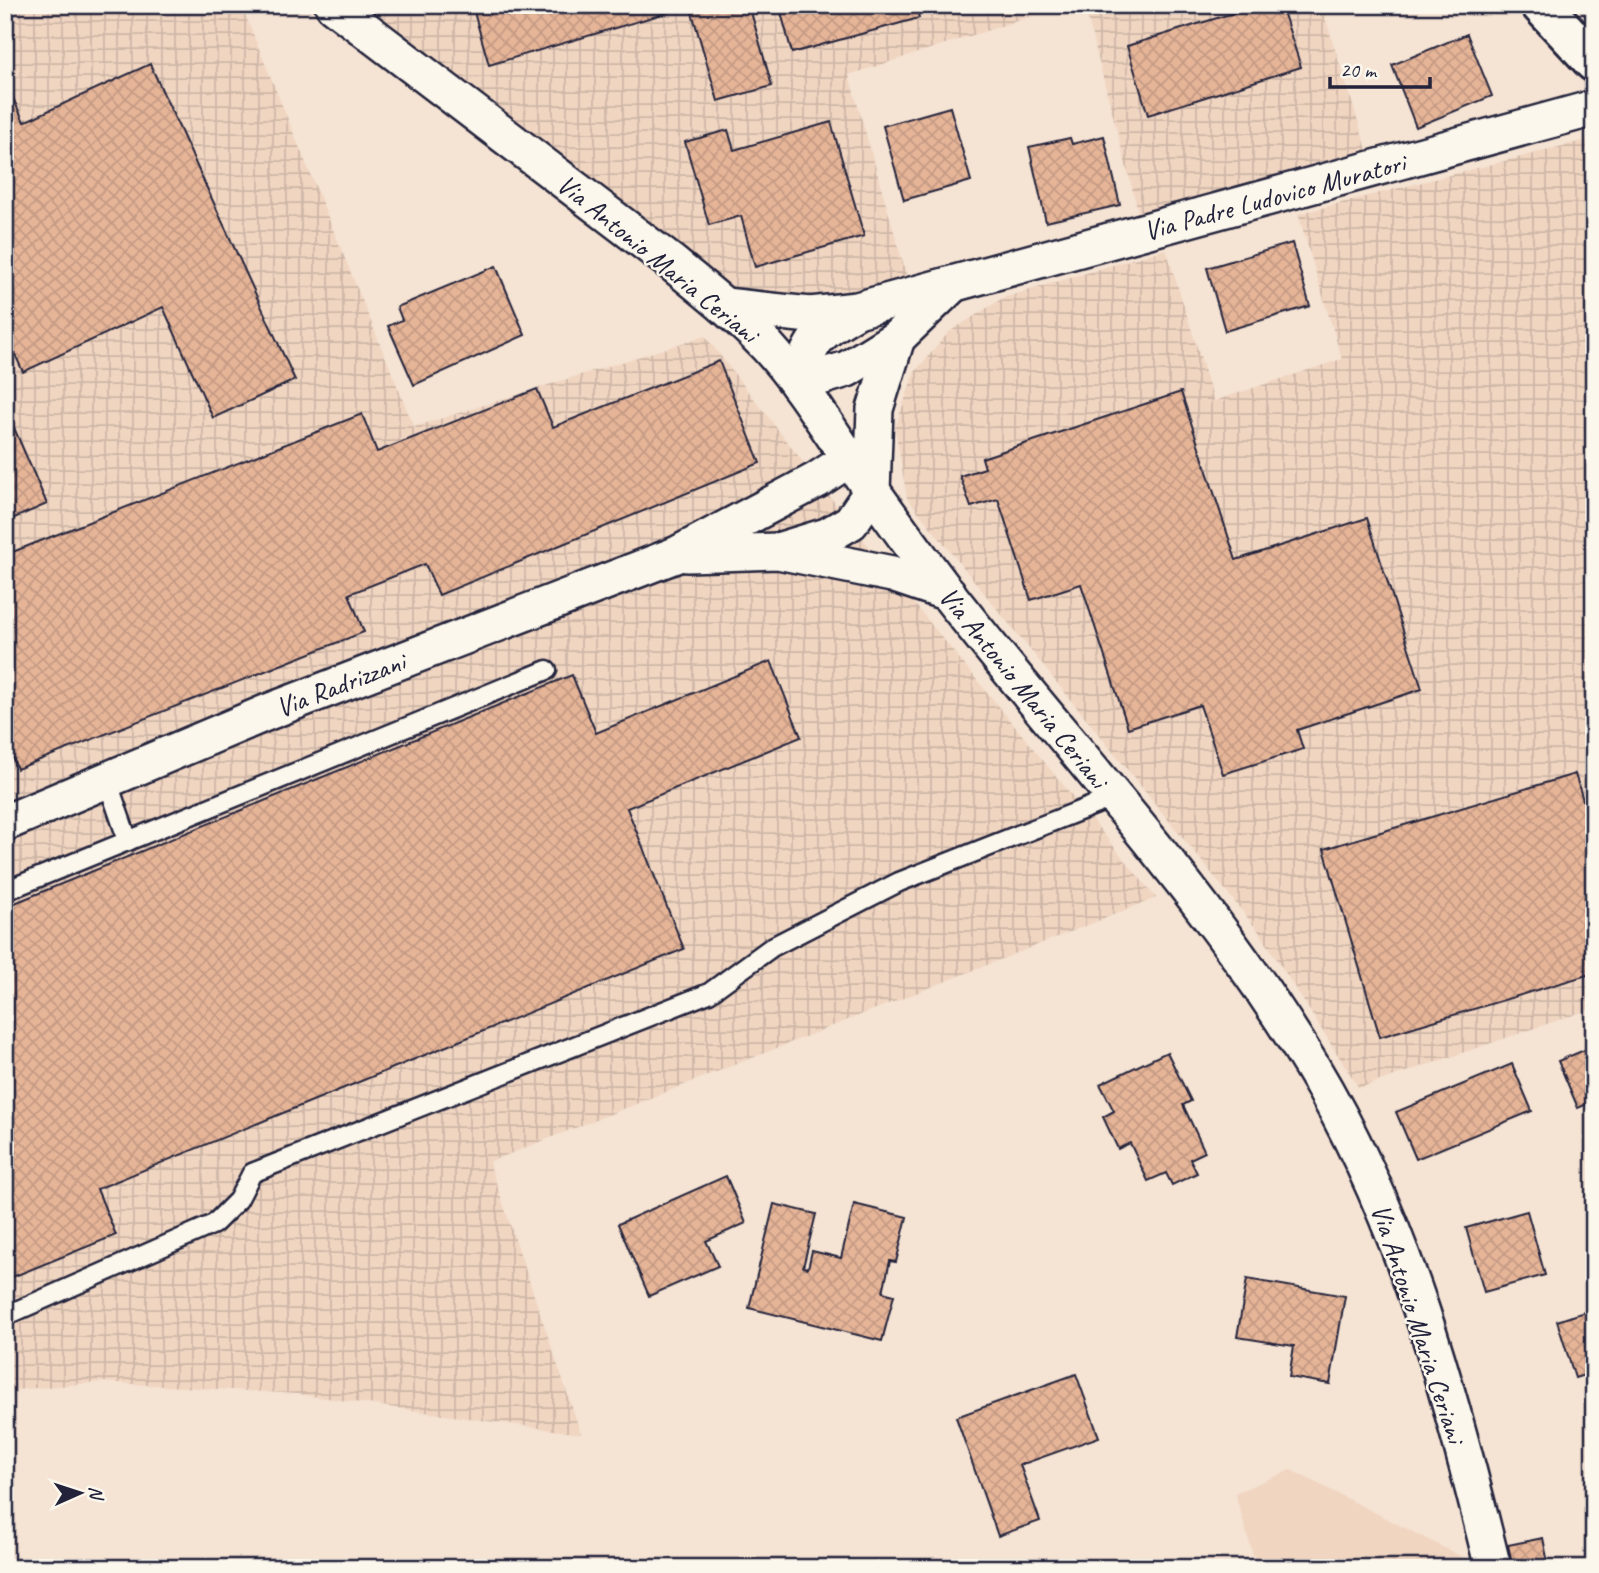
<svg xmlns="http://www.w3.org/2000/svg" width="1599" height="1573" font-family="Caveat,sans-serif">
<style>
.built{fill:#f0d5c1}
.industrial{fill:url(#industrial-grid)}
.building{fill:url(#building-cross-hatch);stroke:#22223b;stroke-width:2}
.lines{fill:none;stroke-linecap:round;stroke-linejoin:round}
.service-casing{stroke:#22223b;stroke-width:23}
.minor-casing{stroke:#22223b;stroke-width:40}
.primary-casing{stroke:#22223b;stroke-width:44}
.service{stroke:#fbf7ec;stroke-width:18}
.minor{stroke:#fbf7ec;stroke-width:35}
.primary{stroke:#fbf7ec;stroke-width:38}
.labels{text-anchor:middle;stroke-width:5;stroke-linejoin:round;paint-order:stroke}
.street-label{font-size:28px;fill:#22223b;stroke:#fbf7ec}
</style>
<defs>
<pattern id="industrial-grid" width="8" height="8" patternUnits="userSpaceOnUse" patternTransform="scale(1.75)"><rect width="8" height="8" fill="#f0d5c1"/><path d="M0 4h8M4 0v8" fill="none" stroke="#ceb7a7"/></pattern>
<pattern id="building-cross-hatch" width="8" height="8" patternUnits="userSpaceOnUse" patternTransform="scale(1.75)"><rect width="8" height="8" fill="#e6b598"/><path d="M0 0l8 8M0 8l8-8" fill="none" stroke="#c59b84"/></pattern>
</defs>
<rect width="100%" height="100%" fill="#f5e3d3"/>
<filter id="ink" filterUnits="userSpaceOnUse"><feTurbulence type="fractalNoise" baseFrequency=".0143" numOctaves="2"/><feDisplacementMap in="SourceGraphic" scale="14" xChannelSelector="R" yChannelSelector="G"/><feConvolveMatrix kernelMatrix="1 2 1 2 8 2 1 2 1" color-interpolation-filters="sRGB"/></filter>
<g filter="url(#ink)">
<polygon class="built" points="1291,1470 1464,1558 1466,1568 1257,1568 1235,1493"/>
<g class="industrial">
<polygon points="5,5 241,5 414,427 705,336 898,584 1156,898 489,1162 581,1434 297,1394 102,1382 5,1391 5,842 21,837 5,792"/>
<polygon points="346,5 1066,5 849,75 909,284 839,301 728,295"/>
<polygon points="1084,5 1321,5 1370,159 1141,222"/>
<polygon points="1594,138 1594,1008 1359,1088 1260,933 907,498 895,428 914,373 949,332 1003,298 1166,249 1214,401 1342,359 1298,214"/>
</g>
<g class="building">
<polygon points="472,5 749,5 772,86 718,101 690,6 489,65"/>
<polygon points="779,5 916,5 919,18 792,53"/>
<polygon points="1259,5 1281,5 1301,67 1148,115 1127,46"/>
<polygon points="1467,34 1492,96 1416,127 1392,65"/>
<polygon points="150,64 295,380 213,418 163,307 23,372 5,332 5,81 24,122"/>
<polygon points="950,107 971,181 904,200 883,126"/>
<polygon points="831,122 864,236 755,267 741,216 709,225 685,142 728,130 734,150"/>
<polygon points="1104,136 1120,205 1046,222 1029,147 1070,138 1072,144"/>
<polygon points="1292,243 1310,306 1225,331 1207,268"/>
<polygon points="496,266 525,335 414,385 388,326 402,320 397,307"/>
<polygon points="719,361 760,463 439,595 425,564 349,594 364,632 17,769 5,739 5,555 362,414 377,452 537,389 553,427"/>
<polygon points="1181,392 1236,560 1367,518 1422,689 1297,730 1303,749 1223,774 1200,705 1128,728 1081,584 1031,600 998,499 971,507 960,476 985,468 982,458"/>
<polygon points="5,407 47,504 5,522"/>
<polygon points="771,661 801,737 627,808 684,949 97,1189 116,1235 5,1280 5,907 572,675 596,733"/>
<polygon points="1575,774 1594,836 1594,973 1380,1037 1324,849"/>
<polygon points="1594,1046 1594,1101 1578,1108 1558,1061"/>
<polygon points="1167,1052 1191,1101 1183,1105 1205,1152 1190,1159 1197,1173 1172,1185 1166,1173 1148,1181 1130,1143 1118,1149 1103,1117 1114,1111 1100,1084"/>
<polygon points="1512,1064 1532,1111 1416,1159 1396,1112"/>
<polygon points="726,1176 746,1223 706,1241 718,1266 649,1296 618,1224"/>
<polygon points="774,1204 816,1214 803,1267 808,1268 812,1251 841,1258 854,1204 907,1217 896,1262 890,1261 883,1292 894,1295 882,1341 749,1308"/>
<polygon points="1527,1211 1545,1275 1484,1292 1466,1228"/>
<polygon points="1247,1279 1345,1296 1330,1384 1289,1377 1294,1346 1237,1337"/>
<polygon points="1594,1309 1594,1372 1575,1378 1557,1321"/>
<polygon points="1076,1374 1099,1437 1020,1465 1040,1521 998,1536 956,1417"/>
<polygon points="1543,1538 1549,1568 1513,1568 1508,1545"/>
</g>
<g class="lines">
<defs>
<g id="service">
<polyline points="107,780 128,841"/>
<polyline points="5,891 547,670"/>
<polyline points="5,1316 214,1224 238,1200 252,1173 709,993 772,947 899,882 1112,798"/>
</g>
<g id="minor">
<path d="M 333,5 L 672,263 C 705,290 738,316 767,346 C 797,379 821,417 846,454 C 879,501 913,548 948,594 C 1069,749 1211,898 1312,1067 C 1404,1220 1451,1395 1493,1568"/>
<polyline points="725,306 810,315 857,310 1594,108"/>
<polyline points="798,384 847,369 897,338 951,286"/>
<path d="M 798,384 C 810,341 815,334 854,312"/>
<polyline points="781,550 827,536 851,522 872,491 875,409 897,338"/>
<polyline points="687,554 778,551 892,574 948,593"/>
<polyline points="5,823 268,712 678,554 817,480 849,459"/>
</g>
<polyline id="primary" points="1541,5 1594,62"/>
</defs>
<use href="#service" class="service-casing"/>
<use href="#minor" class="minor-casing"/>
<use href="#primary" class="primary-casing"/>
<use href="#service" class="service"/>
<use href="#minor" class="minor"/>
<use href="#primary" class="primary"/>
</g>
</g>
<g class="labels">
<g class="street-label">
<text transform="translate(1274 196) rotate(-15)" y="10">Via Padre Ludovico Muratori</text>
<text transform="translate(658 258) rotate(39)" y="10">Via Antonio Maria Ceriani</text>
<text transform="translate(340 684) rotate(-21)" y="10">Via Radrizzani</text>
<text transform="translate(1024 687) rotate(51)" y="10">Via Antonio Maria Ceriani</text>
<text transform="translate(1419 1323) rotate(72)" y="10">Via Antonio Maria Ceriani</text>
</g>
</g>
<rect width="1599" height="1573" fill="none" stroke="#fbf7ec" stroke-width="28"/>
<rect x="14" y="14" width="1571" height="1545" fill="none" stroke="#22223b" stroke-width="2.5" filter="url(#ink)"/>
<g transform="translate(80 1493) rotate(87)" stroke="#fbf7ec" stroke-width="5" paint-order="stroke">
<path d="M0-5L12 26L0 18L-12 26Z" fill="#22223b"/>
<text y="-10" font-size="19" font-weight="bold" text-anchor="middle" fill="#22223b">N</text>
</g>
<path d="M1330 77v10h100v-10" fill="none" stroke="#22223b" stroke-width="3.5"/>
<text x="1340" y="77" font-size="21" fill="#22223b" stroke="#fbf7ec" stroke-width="5" paint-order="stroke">20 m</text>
</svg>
